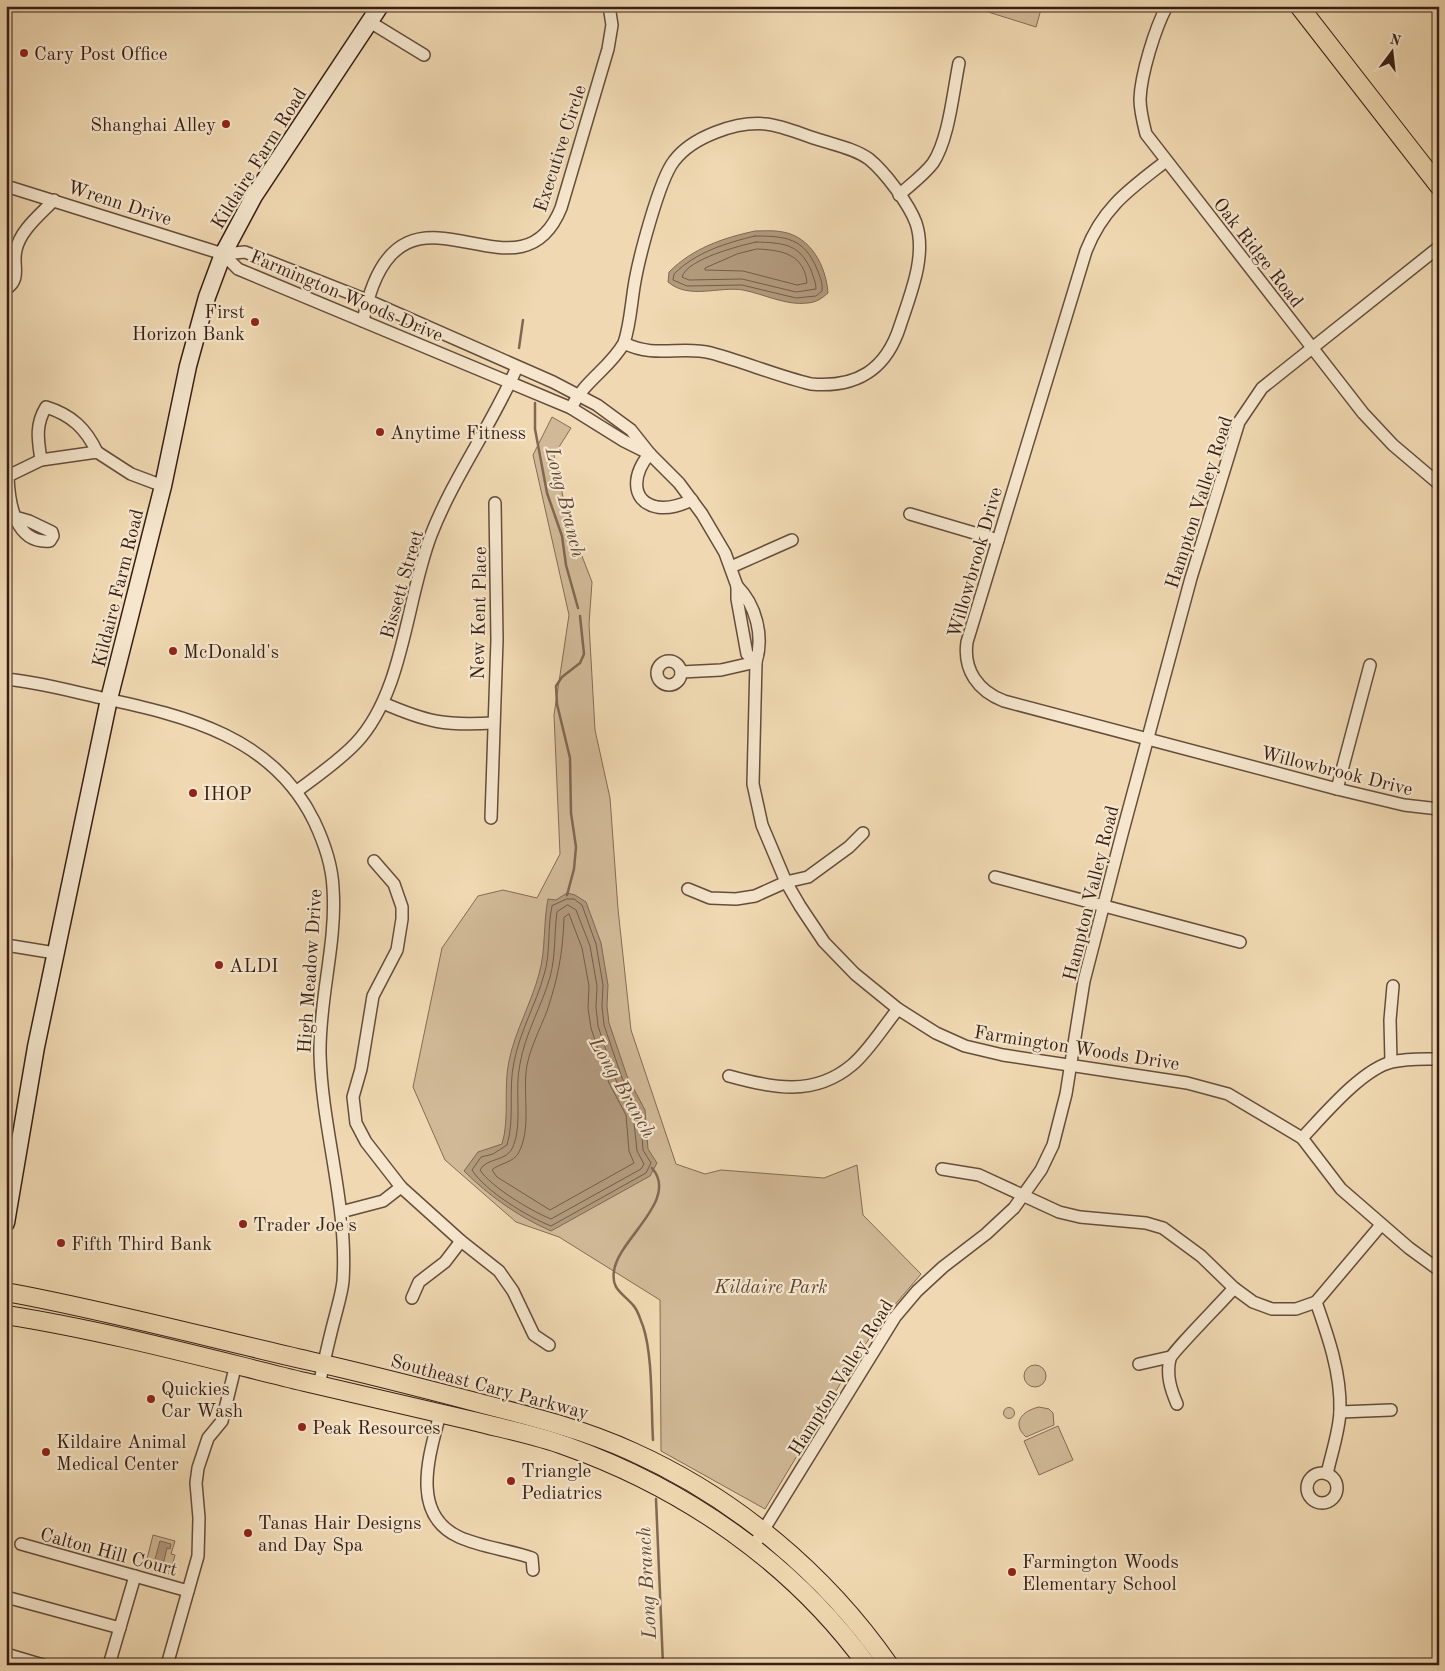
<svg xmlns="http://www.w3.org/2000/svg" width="1445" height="1671" font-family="'Old Standard TT',serif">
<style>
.green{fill:#d1b997;stroke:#846c56}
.water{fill:#b1997c;stroke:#806852}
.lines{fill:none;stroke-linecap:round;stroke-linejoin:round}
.shore{stroke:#745c48;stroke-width:1}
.stream{stroke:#806852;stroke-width:2.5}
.minor-casing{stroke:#654d3c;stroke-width:14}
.secondary-casing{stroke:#371e14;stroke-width:19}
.primary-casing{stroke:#371e14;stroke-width:20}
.minor{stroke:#f5e6cd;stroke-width:11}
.secondary{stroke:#f5e6cd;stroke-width:16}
.primary{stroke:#f0d9b2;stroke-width:18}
.poi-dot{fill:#8f2418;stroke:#f5e6cd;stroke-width:2}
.labels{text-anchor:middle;stroke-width:4.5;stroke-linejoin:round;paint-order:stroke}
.poi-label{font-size:19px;fill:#371e14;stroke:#f5e6cd;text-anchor:start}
.street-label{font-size:19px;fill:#371e14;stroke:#f5e6cd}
.park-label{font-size:19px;font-style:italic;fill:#5e4535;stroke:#f5e6cd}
.water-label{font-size:20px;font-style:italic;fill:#624938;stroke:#f5e6cd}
</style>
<rect width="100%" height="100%" fill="#f0d9b2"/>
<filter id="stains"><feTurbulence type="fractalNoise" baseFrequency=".004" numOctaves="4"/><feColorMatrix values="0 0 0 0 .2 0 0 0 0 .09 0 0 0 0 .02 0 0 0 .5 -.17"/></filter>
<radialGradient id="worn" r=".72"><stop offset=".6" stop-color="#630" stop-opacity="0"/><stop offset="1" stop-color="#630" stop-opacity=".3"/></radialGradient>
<g class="green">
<polygon points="969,6 1042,6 1036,27"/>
<polygon points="552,417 571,428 554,455 568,520 592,582 589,624 595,730 610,798 618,909 631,1030 676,1164 705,1174 721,1170 824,1178 857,1165 863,1215 921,1274 887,1314 857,1356 765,1509 661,1451 660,1300 559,1237 516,1222 445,1160 413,1087 442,948 478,896 503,890 537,898 560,854 554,715 569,615 533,455"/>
<circle cx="1035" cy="1376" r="11"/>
<path d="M 1039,1407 L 1049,1409 L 1053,1413 L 1054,1425 L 1026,1437 C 1011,1423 1022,1411 1039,1407 Z"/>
<circle cx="1009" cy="1413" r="5.5"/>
<polygon points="1058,1426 1073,1460 1039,1475 1024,1441"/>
<polygon points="153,1535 175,1541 171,1554 175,1555 170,1574 145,1567"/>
</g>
<g class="water">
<path d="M 755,231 C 764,231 774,230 783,232 C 811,237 826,266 828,293 C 821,299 817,302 808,303 C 786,306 764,294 743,290 C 719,286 689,300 668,282 L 669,272 C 693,248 723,238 755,231 Z"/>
<path d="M 6,845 C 18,857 10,881 6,897 Z"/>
<path d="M 567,893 L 575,895 L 586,902 L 601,943 L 608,985 L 607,1006 L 609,1023 L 627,1076 L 645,1110 L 648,1149 L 657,1163 L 650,1176 L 551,1231 C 519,1217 489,1196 464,1171 L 478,1152 L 502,1144 C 510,1118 503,1088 509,1061 C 515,1031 531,1004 539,974 C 546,950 543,924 548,899 L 556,900 Z"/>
<polygon points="160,1541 171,1544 170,1549 167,1548 163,1565 154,1563"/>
</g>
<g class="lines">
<g class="shore">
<path d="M 755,236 C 786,236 804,238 817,269 C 820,277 823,283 822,291 L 816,296 L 796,298 L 742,285 L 687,286 L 673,280 L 674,274 C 696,252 726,243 755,236 Z"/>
<path d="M 756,242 C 783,243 799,243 811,270 C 813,277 816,282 816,289 L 796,292 L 742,279 L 689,280 L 682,277 C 687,259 739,246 756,242 Z"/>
<path d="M 757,249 C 782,250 804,254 807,283 L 797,285 L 743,271 L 705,270 L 705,268 L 737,254 Z"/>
<path d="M 567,899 L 574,899 L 582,905 L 596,944 L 603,985 L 602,1006 L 604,1025 L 622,1078 L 640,1111 L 643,1150 L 651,1163 L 646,1173 L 551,1226 C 528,1217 485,1191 472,1170 L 481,1157 L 493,1154 L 507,1145 C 515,1119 508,1089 514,1062 C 520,1031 536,1004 544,975 C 551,952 547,929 552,906 Z"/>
<path d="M 568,905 L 576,910 L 590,946 L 597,986 L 596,1007 L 598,1026 L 616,1080 L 633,1113 L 637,1151 L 644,1164 L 641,1169 L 551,1219 C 531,1211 491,1187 480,1170 C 487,1157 507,1162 513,1147 C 523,1122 514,1091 520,1064 C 525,1033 542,1006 550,977 C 556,955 554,934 557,912 Z"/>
<path d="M 569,914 L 582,948 L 589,986 L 588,1008 L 591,1028 L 609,1083 L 626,1115 L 629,1151 L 634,1163 L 550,1210 L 497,1177 L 492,1170 C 499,1163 514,1163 519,1152 C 532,1126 522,1093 527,1065 C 531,1046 540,1029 547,1011 C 558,978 563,952 564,918 Z"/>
</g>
<g class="stream">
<polyline points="519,348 523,320"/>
<polyline points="535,403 535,429 547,493 562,536 566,565 578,608"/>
<polyline points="567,895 574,869 576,847 571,813 570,758 557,704 556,686 562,677 580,663 584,654 580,616"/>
<path d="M 652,1168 C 680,1200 618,1239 614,1271 C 611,1290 623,1293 633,1305 C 638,1310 640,1319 643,1326 C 653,1356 651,1407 653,1440"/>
<polyline points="656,1499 663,1665"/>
</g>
<defs>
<g id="minor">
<path d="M 1167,6 C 1155,28 1141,74 1140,99 C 1140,111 1143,122 1146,134 L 1363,413 L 1393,445 L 1439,484"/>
<polyline points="370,22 424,55"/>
<path d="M 1166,161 C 1130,189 1103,207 1086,251 L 967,642 C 963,670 978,691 1004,701 L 1337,789 L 1404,805 L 1439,809"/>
<polyline points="6,186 223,254 238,269 571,408 624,441 650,454"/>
<path d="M 899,195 C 910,185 924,175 933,163 C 949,139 953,92 959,63"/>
<polyline points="223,254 245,252 367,300 553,382 597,405 631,430 650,454 679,483 702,514 725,553 737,586"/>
<path d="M 6,289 C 22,279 12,265 16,250 C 20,230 41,214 54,200"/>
<path d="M 363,321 C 397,148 517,317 561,208 L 608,49 L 612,25 L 609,6"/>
<path d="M 571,408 C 584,381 610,368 624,343 C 630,325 631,306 634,287 C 638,261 659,180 674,161 C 692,137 736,121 766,124 C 784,126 803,135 820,140 C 836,145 855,149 869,159 C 885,172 909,204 916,223 C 927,256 910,295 900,326 C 886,370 857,388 811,384 C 777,376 745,362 711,353 C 681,345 656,359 624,343"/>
<path d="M 650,454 C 634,470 628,501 657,507 C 670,509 681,505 692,500"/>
<path d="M 41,460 C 38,440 35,425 46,407 C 72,415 86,429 97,452"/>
<polyline points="6,477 41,460 97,452 131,474 163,486"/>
<path d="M 8,477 C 9,503 15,544 50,541 L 53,536 L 52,532 L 29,521 L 15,517"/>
<polyline points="910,514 998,540"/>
<polyline points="731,567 792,540"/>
<circle cx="669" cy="673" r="12"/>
<path d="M 756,662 L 747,654 L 737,599 L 737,586 C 756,605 764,636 756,662 L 753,784 L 762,825 L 786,882 L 800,906 L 824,942 L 855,974 L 898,1009 L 936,1033 L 965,1046 L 1003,1055 L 1187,1083 L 1228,1094 L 1302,1138 L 1341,1189 L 1409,1248 L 1439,1270"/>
<polyline points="681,672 721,670 756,662"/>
<path d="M 6,679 C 39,682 70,691 102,698 C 187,716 273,737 314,821 C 324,842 332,864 333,888 C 337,943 319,998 320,1054 C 322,1130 348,1204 343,1281 C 342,1292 338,1305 335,1317 C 329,1339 324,1362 319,1385"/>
<path d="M 383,703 C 427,722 445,726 493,723"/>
<polyline points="1337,789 1370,665"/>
<path d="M 297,791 C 317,776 339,761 356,743 C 404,692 406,600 431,535 C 454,476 492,425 517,367"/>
<polyline points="491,818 497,640 495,503"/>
<polyline points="374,861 394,884 402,907 402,919 397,950 373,996 361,1069 353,1097 356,1123 366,1142 401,1187 461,1241 499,1271 513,1291 534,1335 549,1345"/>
<polyline points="995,877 1240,942"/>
<polyline points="688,889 710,898 736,899 755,896 786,882 808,877 849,847 863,833"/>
<polyline points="6,945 55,953"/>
<polyline points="1391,1062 1390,1020 1393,986"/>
<path d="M 729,1076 C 772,1088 814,1097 852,1065 C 868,1052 884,1026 898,1009"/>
<path d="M 1302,1138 C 1323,1116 1362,1069 1392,1062 C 1408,1058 1423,1059 1439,1059"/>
<polyline points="942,1169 979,1175 1059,1212 1080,1217 1146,1223 1163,1228 1201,1256 1234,1288 1253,1302 1272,1309 1296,1309 1316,1302 1381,1225"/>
<polyline points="341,1212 383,1201 401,1187"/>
<polyline points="412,1298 419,1282 445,1262 461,1241"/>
<path d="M 1316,1302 C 1328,1336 1341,1373 1340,1410 C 1340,1429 1331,1455 1327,1474"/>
<polyline points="1139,1364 1170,1357"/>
<path d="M 1177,1404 C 1171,1390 1166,1375 1170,1359 C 1172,1352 1225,1299 1234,1288"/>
<polyline points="1340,1412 1391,1410"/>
<path d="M 440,1414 C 430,1453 409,1514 459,1537 C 481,1547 509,1550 532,1558 L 533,1570"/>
<circle cx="1322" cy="1488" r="15"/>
<polyline points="21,1544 188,1591"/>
<polyline points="753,1547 895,1317 917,1291 943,1267 986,1234 1014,1208 1041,1170 1053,1145 1066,1094 1084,981 1122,834 1191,578 1239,422 1262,388 1439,247"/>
<polyline points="6,1597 120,1628"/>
<polyline points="6,1654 43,1665"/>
<polyline points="109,1665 135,1576"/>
<polyline points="167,1665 198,1556 199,1518 196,1483 198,1468 208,1438 222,1421 236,1364"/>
</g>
<polyline id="secondary" points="6,1223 36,1047 109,699 163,486 188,366 207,297 223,254 254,196 380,6"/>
<g id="primary">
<polyline points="1299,6 1439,186"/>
<path d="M 6,1292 C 109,1311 209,1338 310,1361 C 368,1374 426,1389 483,1404 C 534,1417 585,1430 633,1452 C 735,1498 825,1573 889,1665"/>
<path d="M 6,1315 C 107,1331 206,1358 305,1382 C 361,1395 417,1408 473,1421 C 504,1429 536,1435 566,1446 C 684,1488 792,1562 867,1665"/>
</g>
</defs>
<use href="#minor" class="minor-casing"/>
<use href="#secondary" class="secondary-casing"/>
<use href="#primary" class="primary-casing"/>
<use href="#minor" class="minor"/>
<use href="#secondary" class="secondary"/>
<use href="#primary" class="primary"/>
</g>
<g class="poi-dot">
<circle cx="24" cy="53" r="5"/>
<circle cx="226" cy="124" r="5"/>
<circle cx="255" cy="322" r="5"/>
<circle cx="380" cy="432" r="5"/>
<circle cx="173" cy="651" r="5"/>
<circle cx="193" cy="793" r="5"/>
<circle cx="219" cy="965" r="5"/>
<circle cx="243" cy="1224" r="5"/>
<circle cx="61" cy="1243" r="5"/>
<circle cx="151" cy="1399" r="5"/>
<circle cx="302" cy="1427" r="5"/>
<circle cx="46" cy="1452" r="5"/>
<circle cx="511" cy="1481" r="5"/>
<circle cx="248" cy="1533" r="5"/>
<circle cx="1012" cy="1572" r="5"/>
</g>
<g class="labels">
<g class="poi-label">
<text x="34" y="60">Cary Post Office</text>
<text x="216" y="131" text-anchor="end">Shanghai Alley</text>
<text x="245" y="318" text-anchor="end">First<tspan x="245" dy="22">Horizon Bank</tspan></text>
<text x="390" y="439">Anytime Fitness</text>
<text x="183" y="658">McDonald's</text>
<text x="203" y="800">IHOP</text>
<text x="229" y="972">ALDI</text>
<text x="253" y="1231">Trader Joe's</text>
<text x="71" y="1250">Fifth Third Bank</text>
<text x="161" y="1395">Quickies<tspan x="161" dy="22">Car Wash</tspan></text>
<text x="312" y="1434">Peak Resources</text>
<text x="56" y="1448">Kildaire Animal<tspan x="56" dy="22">Medical Center</tspan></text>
<text x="521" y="1477">Triangle<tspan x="521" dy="22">Pediatrics</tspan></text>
<text x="258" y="1529">Tanas Hair Designs<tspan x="258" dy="22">and Day Spa</tspan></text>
<text x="1022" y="1568">Farmington Woods<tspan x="1022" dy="22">Elementary School</tspan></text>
</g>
<g class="street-label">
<text transform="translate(559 148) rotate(-72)" y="7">Executive Circle</text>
<text transform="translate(258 158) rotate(-58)" y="7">Kildaire Farm Road</text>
<text transform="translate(120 202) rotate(18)" y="7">Wrenn Drive</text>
<text transform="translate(1259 252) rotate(52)" y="7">Oak Ridge Road</text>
<text transform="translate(347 295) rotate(23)" y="7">Farmington Woods Drive</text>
<text transform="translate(1198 502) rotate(-72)" y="7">Hampton Valley Road</text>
<text transform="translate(974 562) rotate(-74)" y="7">Willowbrook Drive</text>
<text transform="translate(401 584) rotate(-74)" y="7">Bissett Street</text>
<text transform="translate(117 588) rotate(-76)" y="7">Kildaire Farm Road</text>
<text transform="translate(478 613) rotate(-89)" y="7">New Kent Place</text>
<text transform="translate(1337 770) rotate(14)" y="7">Willowbrook Drive</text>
<text transform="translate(1090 893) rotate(-76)" y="7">Hampton Valley Road</text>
<text transform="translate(309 971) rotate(-86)" y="7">High Meadow Drive</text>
<text transform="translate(1077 1047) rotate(9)" y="7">Farmington Woods Drive</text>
<text transform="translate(840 1377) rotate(-58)" y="7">Hampton Valley Road</text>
<text transform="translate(490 1386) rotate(15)" y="7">Southeast Cary Parkway</text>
<text transform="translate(109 1551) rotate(15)" y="7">Calton Hill Court</text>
</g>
<g class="park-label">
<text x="771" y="1293">Kildaire Park</text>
</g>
<g class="water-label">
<text transform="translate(566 502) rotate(76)" y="7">Long Branch</text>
<text transform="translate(623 1087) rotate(60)" y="7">Long Branch</text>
<text transform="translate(646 1583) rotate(-93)" y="7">Long Branch</text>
</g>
</g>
<rect width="1445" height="1671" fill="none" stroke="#f0d9b2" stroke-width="25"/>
<rect x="8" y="8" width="1430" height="1656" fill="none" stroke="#371e14" stroke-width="2.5"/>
<rect x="12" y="12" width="1420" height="1646" fill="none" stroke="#371e14"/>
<g transform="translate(1392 52) rotate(15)" stroke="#f5e6cd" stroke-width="4" paint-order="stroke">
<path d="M0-4L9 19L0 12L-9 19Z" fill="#371e14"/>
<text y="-8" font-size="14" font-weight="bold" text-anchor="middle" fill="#371e14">N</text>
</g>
<rect width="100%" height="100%" filter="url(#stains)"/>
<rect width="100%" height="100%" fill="url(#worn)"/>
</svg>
